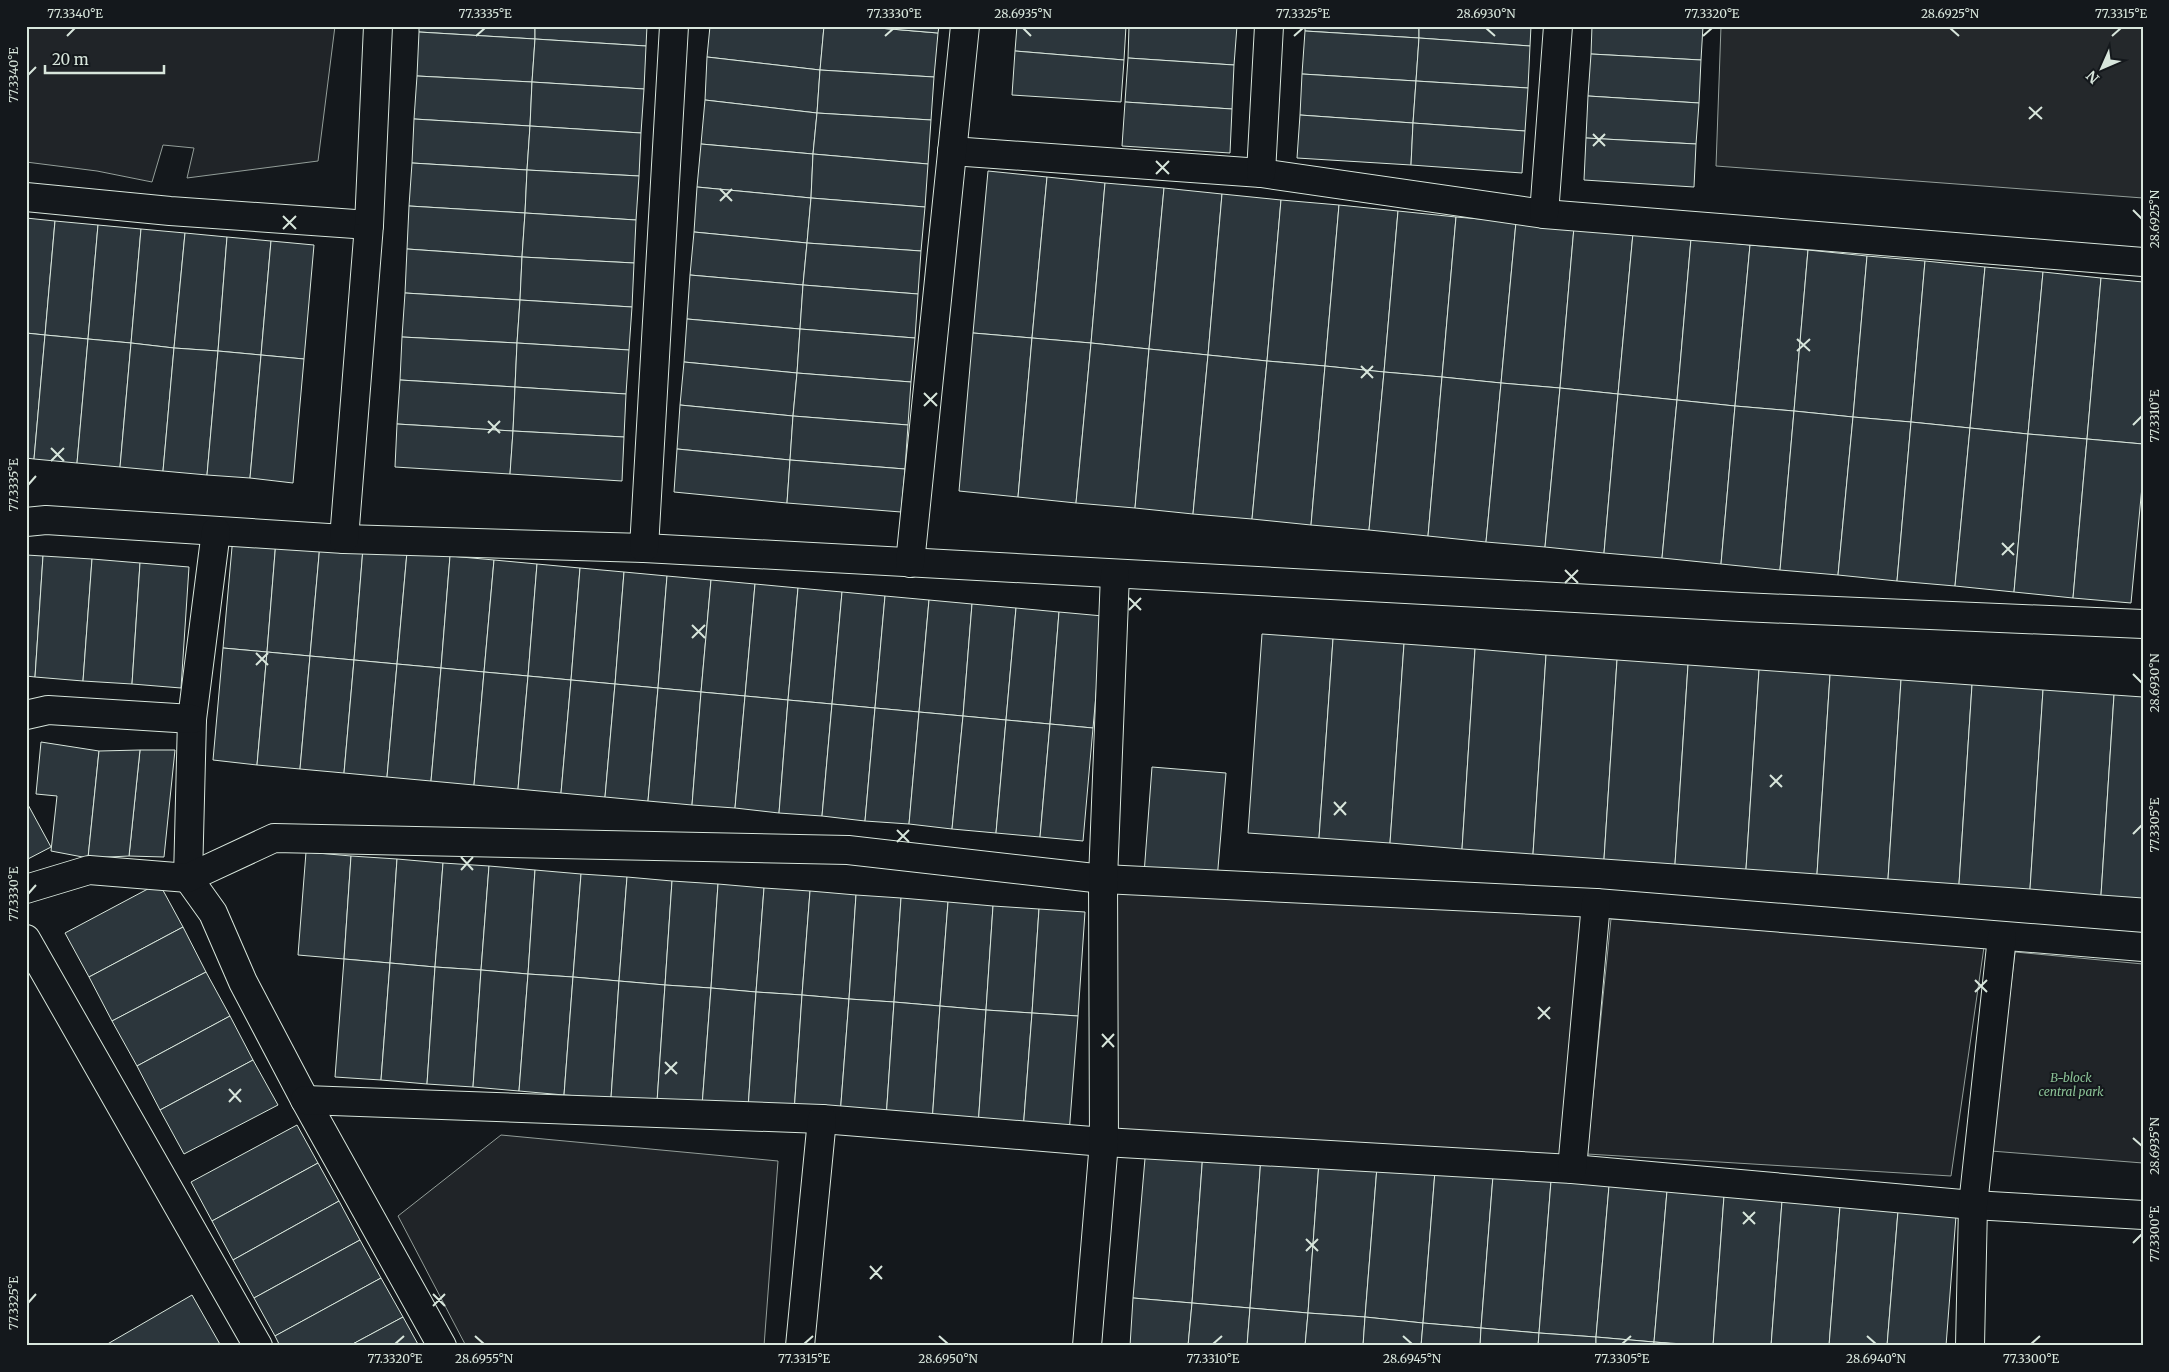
<svg xmlns="http://www.w3.org/2000/svg" width="2169" height="1372" font-family="Merriweather,serif">
<style>
.green{fill:#202428;stroke:#939e99}
.parking{fill:#24282b;stroke:#939e99}
.building{fill:#2c363c;stroke:#d8e6dc}
.lines{fill:none;stroke-linecap:round;stroke-linejoin:round}
.minor-casing{stroke:#d8e6dc;stroke-width:30}
.minor{stroke:#14181c;stroke-width:28}
.ticks{fill:none;stroke:#d8e6dc;stroke-width:2}
.labels{text-anchor:middle;stroke-width:4;stroke-linejoin:round;paint-order:stroke}
.park-label{font-size:12px;font-style:italic;fill:#8ac095;stroke:#14181c}
.neatline{fill:none;stroke:#d8e6dc;stroke-width:2}
.ticks-label{font-size:12px;text-anchor:middle;fill:#d8e6dc}
</style>
<rect width="100%" height="100%" fill="#14181c"/>
<g class="green">
<polygon points="26,26 335,26 318,161 187,178 194,148 163,145 152,182 97,171 26,162"/>
<polygon points="1111,888 1582,916 1563,1157 1112,1136"/>
<polygon points="1611,919 1984,947 1951,1176 1587,1154"/>
<polygon points="2015,952 2143,964 2143,1163 1991,1151"/>
<polygon points="501,1135 778,1161 764,1346 466,1346 398,1216"/>
</g>
<polygon class="parking" points="1721,26 2143,26 2143,198 1716,166"/>
<g class="building">
<polygon points="419,26 535,26 535,39 419,32"/>
<polygon points="535,26 647,26 646,46 535,39"/>
<polygon points="710,26 824,26 820,70 707,57"/>
<polygon points="824,26 855,26 938,33 934,77 820,70"/>
<polygon points="855,26 939,26 938,33"/>
<polygon points="1017,26 1126,26 1124,60 1015,51"/>
<polygon points="1129,26 1237,26 1234,65 1128,58"/>
<polygon points="1305,26 1419,26 1419,38 1305,31"/>
<polygon points="1419,26 1531,26 1530,46 1419,38"/>
<polygon points="1592,26 1703,26 1701,60 1591,54"/>
<polygon points="1305,31 1419,38 1416,81 1302,74"/>
<polygon points="419,32 535,39 532,82 417,76"/>
<polygon points="1419,38 1530,46 1528,88 1416,81"/>
<polygon points="535,39 646,46 644,89 532,82"/>
<polygon points="1015,51 1124,60 1121,102 1012,95"/>
<polygon points="1591,54 1701,60 1699,103 1588,96"/>
<polygon points="707,57 820,70 817,113 705,100"/>
<polygon points="1128,58 1234,65 1232,109 1125,102"/>
<polygon points="820,70 934,77 931,120 817,113"/>
<polygon points="1302,74 1416,81 1413,123 1300,115"/>
<polygon points="417,76 532,82 530,126 414,119"/>
<polygon points="1416,81 1528,88 1525,131 1413,123"/>
<polygon points="532,82 644,89 641,133 530,126"/>
<polygon points="1588,96 1699,103 1696,144 1586,138"/>
<polygon points="705,100 817,113 813,154 701,144"/>
<polygon points="1125,102 1232,109 1230,153 1122,146"/>
<polygon points="817,113 931,120 928,164 813,154"/>
<polygon points="1300,115 1413,123 1411,165 1297,158"/>
<polygon points="414,119 530,126 527,170 412,163"/>
<polygon points="1413,123 1525,131 1522,173 1411,165"/>
<polygon points="530,126 641,133 639,176 527,170"/>
<polygon points="1586,138 1696,144 1694,187 1584,180"/>
<polygon points="701,144 813,154 811,198 697,187"/>
<polygon points="813,154 928,164 925,207 811,198"/>
<polygon points="412,163 527,170 525,213 409,206"/>
<polygon points="527,170 639,176 636,220 525,213"/>
<polygon points="988,171 1047,177 1032,338 973,333"/>
<polygon points="1047,177 1105,183 1091,343 1032,338"/>
<polygon points="1105,183 1164,188 1149,349 1091,343"/>
<polygon points="697,187 811,198 807,243 694,232"/>
<polygon points="1164,188 1222,194 1208,355 1149,349"/>
<polygon points="1222,194 1281,200 1267,361 1208,355"/>
<polygon points="811,198 925,207 921,251 807,243"/>
<polygon points="1281,200 1339,205 1325,366 1267,361"/>
<polygon points="1339,205 1398,211 1384,372 1325,366"/>
<polygon points="409,206 525,213 522,257 407,249"/>
<polygon points="1398,211 1456,217 1442,377 1384,372"/>
<polygon points="525,213 636,220 634,263 522,257"/>
<polygon points="1456,217 1516,222 1501,383 1442,377"/>
<polygon points="26,218 55,221 45,335 26,333"/>
<polygon points="55,221 98,225 88,339 45,335"/>
<polygon points="1516,222 1574,227 1560,388 1501,383"/>
<polygon points="98,225 141,229 131,343 88,339"/>
<polygon points="1574,227 1633,233 1618,394 1560,388"/>
<polygon points="141,229 185,233 174,348 131,343"/>
<polygon points="694,232 807,243 803,285 690,275"/>
<polygon points="185,233 227,237 218,351 174,348"/>
<polygon points="1633,233 1691,239 1677,400 1618,394"/>
<polygon points="227,237 271,241 261,355 218,351"/>
<polygon points="1691,239 1750,245 1735,406 1677,400"/>
<polygon points="271,241 314,245 304,359 261,355"/>
<polygon points="807,243 921,251 918,294 803,285"/>
<polygon points="1750,245 1808,250 1794,411 1735,406"/>
<polygon points="407,249 522,257 520,300 405,293"/>
<polygon points="1808,250 1867,256 1853,417 1794,411"/>
<polygon points="1867,256 1925,261 1911,422 1853,417"/>
<polygon points="522,257 634,263 632,307 520,300"/>
<polygon points="1925,261 1985,267 1970,428 1911,422"/>
<polygon points="1985,267 2043,272 2028,434 1970,428"/>
<polygon points="2043,272 2101,278 2087,439 2028,434"/>
<polygon points="690,275 803,285 800,329 687,319"/>
<polygon points="2101,278 2143,282 2143,444 2087,439"/>
<polygon points="803,285 918,294 915,338 800,329"/>
<polygon points="405,293 520,300 517,343 402,337"/>
<polygon points="520,300 632,307 629,350 517,343"/>
<polygon points="687,319 800,329 797,373 684,362"/>
<polygon points="800,329 915,338 911,382 797,373"/>
<polygon points="26,333 45,335 34,459 26,458"/>
<polygon points="973,333 1032,338 1018,497 959,491"/>
<polygon points="45,335 88,339 77,463 34,459"/>
<polygon points="402,337 517,343 515,387 400,380"/>
<polygon points="1032,338 1091,343 1076,503 1018,497"/>
<polygon points="88,339 131,343 120,467 77,463"/>
<polygon points="131,343 174,348 163,471 120,467"/>
<polygon points="517,343 629,350 626,394 515,387"/>
<polygon points="1091,343 1149,349 1135,508 1076,503"/>
<polygon points="174,348 218,351 207,475 163,471"/>
<polygon points="1149,349 1208,355 1193,514 1135,508"/>
<polygon points="218,351 261,355 250,478 207,475"/>
<polygon points="261,355 304,359 293,483 250,478"/>
<polygon points="1208,355 1267,361 1252,519 1193,514"/>
<polygon points="1267,361 1325,366 1311,525 1252,519"/>
<polygon points="684,362 797,373 793,416 680,405"/>
<polygon points="1325,366 1384,372 1369,530 1311,525"/>
<polygon points="1384,372 1442,377 1428,536 1369,530"/>
<polygon points="797,373 911,382 908,425 793,416"/>
<polygon points="1442,377 1501,383 1486,542 1428,536"/>
<polygon points="400,380 515,387 513,431 397,424"/>
<polygon points="1501,383 1560,388 1545,547 1486,542"/>
<polygon points="515,387 626,394 624,437 513,431"/>
<polygon points="1560,388 1618,394 1604,553 1545,547"/>
<polygon points="1618,394 1677,400 1662,558 1604,553"/>
<polygon points="1677,400 1735,406 1721,564 1662,558"/>
<polygon points="680,405 793,416 790,460 677,449"/>
<polygon points="1735,406 1794,411 1780,570 1721,564"/>
<polygon points="1794,411 1853,417 1838,575 1780,570"/>
<polygon points="793,416 908,425 905,469 790,460"/>
<polygon points="1853,417 1911,422 1897,581 1838,575"/>
<polygon points="1911,422 1970,428 1955,586 1897,581"/>
<polygon points="397,424 513,431 510,474 395,467"/>
<polygon points="1970,428 2028,434 2014,592 1955,586"/>
<polygon points="513,431 624,437 622,481 510,474"/>
<polygon points="2028,434 2087,439 2073,598 2014,592"/>
<polygon points="2087,439 2143,444 2143,476 2131,603 2073,598"/>
<polygon points="677,449 790,460 787,503 674,492"/>
<polygon points="790,460 905,469 901,512 787,503"/>
<polygon points="233,536 276,540 267,652 223,648"/>
<polygon points="276,540 320,544 310,656 267,652"/>
<polygon points="320,544 363,548 354,660 310,656"/>
<polygon points="363,548 407,552 397,664 354,660"/>
<polygon points="407,552 450,556 441,668 397,664"/>
<polygon points="26,555 43,556 35,677 26,676"/>
<polygon points="43,556 92,559 83,681 35,677"/>
<polygon points="450,556 494,560 484,672 441,668"/>
<polygon points="92,559 140,563 132,684 83,681"/>
<polygon points="494,560 537,564 528,676 484,672"/>
<polygon points="140,563 189,567 181,688 132,684"/>
<polygon points="537,564 580,568 571,680 528,676"/>
<polygon points="580,568 624,572 615,684 571,680"/>
<polygon points="624,572 667,576 658,688 615,684"/>
<polygon points="667,576 711,580 701,692 658,688"/>
<polygon points="711,580 755,584 745,696 701,692"/>
<polygon points="755,584 798,588 788,700 745,696"/>
<polygon points="798,588 842,592 832,704 788,700"/>
<polygon points="842,592 885,596 875,708 832,704"/>
<polygon points="885,596 929,600 919,712 875,708"/>
<polygon points="929,600 972,604 963,716 919,712"/>
<polygon points="972,604 1016,608 1006,720 963,716"/>
<polygon points="1016,608 1059,612 1050,724 1006,720"/>
<polygon points="1059,612 1103,616 1093,728 1050,724"/>
<polygon points="1262,634 1333,639 1319,838 1248,833"/>
<polygon points="1333,639 1404,644 1390,843 1319,838"/>
<polygon points="1404,644 1475,649 1462,849 1390,843"/>
<polygon points="223,648 267,652 257,765 213,760"/>
<polygon points="1475,649 1546,655 1533,854 1462,849"/>
<polygon points="267,652 310,656 300,769 257,765"/>
<polygon points="1546,655 1617,660 1604,859 1533,854"/>
<polygon points="310,656 354,660 344,773 300,769"/>
<polygon points="354,660 397,664 387,777 344,773"/>
<polygon points="1617,660 1688,665 1675,864 1604,859"/>
<polygon points="397,664 441,668 431,781 387,777"/>
<polygon points="1688,665 1759,670 1746,869 1675,864"/>
<polygon points="441,668 484,672 474,785 431,781"/>
<polygon points="1759,670 1830,675 1817,874 1746,869"/>
<polygon points="484,672 528,676 518,789 474,785"/>
<polygon points="1830,675 1901,680 1888,879 1817,874"/>
<polygon points="528,676 571,680 561,793 518,789"/>
<polygon points="571,680 615,684 605,797 561,793"/>
<polygon points="1901,680 1972,685 1959,884 1888,879"/>
<polygon points="615,684 658,688 648,801 605,797"/>
<polygon points="1972,685 2043,690 2030,889 1959,884"/>
<polygon points="658,688 701,692 692,805 648,801"/>
<polygon points="2043,690 2114,695 2101,895 2030,889"/>
<polygon points="701,692 745,696 735,808 692,805"/>
<polygon points="2114,695 2143,697 2143,898 2101,895"/>
<polygon points="745,696 788,700 779,813 735,808"/>
<polygon points="788,700 832,704 822,816 779,813"/>
<polygon points="832,704 875,708 865,821 822,816"/>
<polygon points="875,708 919,712 909,824 865,821"/>
<polygon points="919,712 963,716 952,829 909,824"/>
<polygon points="963,716 1006,720 996,833 952,829"/>
<polygon points="1006,720 1050,724 1040,837 996,833"/>
<polygon points="1050,724 1093,728 1083,841 1040,837"/>
<polygon points="41,742 99,751 88,858 51,851 57,796 36,794"/>
<polygon points="140,750 175,750 164,857 129,856"/>
<polygon points="140,750 129,856 88,858 99,751"/>
<polygon points="1152,767 1226,773 1217,880 1144,874"/>
<polygon points="26,801 51,847 26,860"/>
<polygon points="306,852 351,856 344,959 298,955"/>
<polygon points="351,856 397,859 390,963 344,959"/>
<polygon points="397,859 443,863 435,967 390,963"/>
<polygon points="443,863 489,866 481,970 435,967"/>
<polygon points="489,866 535,870 528,974 481,970"/>
<polygon points="535,870 581,874 573,977 528,974"/>
<polygon points="581,874 627,877 619,981 573,977"/>
<polygon points="627,877 672,881 665,985 619,981"/>
<polygon points="672,881 718,884 711,988 665,985"/>
<polygon points="159,883 183,927 89,977 65,933"/>
<polygon points="718,884 764,888 756,992 711,988"/>
<polygon points="764,888 810,891 802,995 756,992"/>
<polygon points="810,891 856,895 849,999 802,995"/>
<polygon points="856,895 901,898 894,1002 849,999"/>
<polygon points="901,898 948,902 940,1006 894,1002"/>
<polygon points="948,902 993,906 986,1010 940,1006"/>
<polygon points="993,906 1039,909 1032,1013 986,1010"/>
<polygon points="1039,909 1085,912 1078,1016 1032,1013"/>
<polygon points="183,927 206,972 112,1021 89,977"/>
<polygon points="344,959 390,963 381,1080 335,1077"/>
<polygon points="390,963 435,967 427,1084 381,1080"/>
<polygon points="435,967 481,970 473,1087 427,1084"/>
<polygon points="481,970 528,974 519,1091 473,1087"/>
<polygon points="206,972 230,1016 137,1066 112,1021"/>
<polygon points="528,974 573,977 564,1095 519,1091"/>
<polygon points="573,977 619,981 611,1098 564,1095"/>
<polygon points="619,981 665,985 657,1102 611,1098"/>
<polygon points="665,985 711,988 702,1106 657,1102"/>
<polygon points="711,988 756,992 748,1109 702,1106"/>
<polygon points="756,992 802,995 794,1113 748,1109"/>
<polygon points="802,995 849,999 840,1116 794,1113"/>
<polygon points="849,999 894,1002 886,1119 840,1116"/>
<polygon points="894,1002 940,1006 932,1123 886,1119"/>
<polygon points="940,1006 986,1010 978,1127 932,1123"/>
<polygon points="986,1010 1032,1013 1023,1131 978,1127"/>
<polygon points="1032,1013 1078,1016 1069,1134 1023,1131"/>
<polygon points="230,1016 253,1060 160,1110 137,1066"/>
<polygon points="253,1060 278,1105 184,1154 160,1110"/>
<polygon points="297,1125 318,1163 212,1221 191,1182"/>
<polygon points="1146,1147 1203,1152 1192,1303 1133,1298"/>
<polygon points="1203,1152 1261,1157 1250,1308 1192,1303"/>
<polygon points="1261,1157 1319,1162 1308,1313 1250,1308"/>
<polygon points="1319,1162 1377,1167 1365,1317 1308,1313"/>
<polygon points="318,1163 339,1201 233,1260 212,1221"/>
<polygon points="1377,1167 1435,1171 1423,1323 1365,1317"/>
<polygon points="1435,1171 1493,1176 1481,1328 1423,1323"/>
<polygon points="1493,1176 1551,1181 1539,1333 1481,1328"/>
<polygon points="1551,1181 1609,1186 1596,1337 1539,1333"/>
<polygon points="1609,1186 1667,1191 1654,1342 1596,1337"/>
<polygon points="1667,1191 1724,1196 1713,1346 1654,1342"/>
<polygon points="1724,1196 1782,1201 1771,1346 1713,1346"/>
<polygon points="339,1201 360,1240 254,1298 233,1260"/>
<polygon points="1782,1201 1840,1206 1829,1346 1771,1346"/>
<polygon points="1840,1206 1898,1211 1887,1346 1829,1346"/>
<polygon points="1898,1211 1956,1216 1946,1346 1887,1346"/>
<polygon points="360,1240 381,1278 275,1336 254,1298"/>
<polygon points="381,1278 403,1317 349,1346 280,1346 275,1336"/>
<polygon points="192,1295 221,1346 104,1346"/>
<polygon points="1133,1298 1192,1303 1188,1346 1130,1346"/>
<polygon points="1192,1303 1250,1308 1247,1346 1188,1346"/>
<polygon points="1250,1308 1308,1313 1305,1346 1247,1346"/>
<polygon points="1308,1313 1365,1317 1363,1346 1305,1346"/>
<polygon points="403,1317 419,1346 349,1346"/>
<polygon points="1365,1317 1423,1323 1421,1346 1363,1346"/>
<polygon points="1423,1323 1481,1328 1480,1346 1421,1346"/>
<polygon points="1481,1328 1539,1333 1538,1346 1480,1346"/>
<polygon points="1539,1333 1596,1337 1596,1346 1538,1346"/>
<polygon points="1596,1337 1654,1342 1654,1346 1596,1346"/>
<polygon points="1654,1342 1698,1346 1654,1346"/>
</g>
<g class="lines">
<defs>
<g id="minor">
<polyline points="952,151 1261,173 1544,214 2143,262"/>
<polyline points="1261,173 1269,26"/>
<polyline points="26,197 170,211 369,225"/>
<polyline points="1544,214 1558,26"/>
<polyline points="26,522 46,520 344,539 644,548 1741,607 2143,624"/>
<polyline points="216,531 192,719 188,878 213,913 243,982 305,1100 442,1346"/>
<polyline points="344,539 369,225 378,26"/>
<polyline points="644,548 674,26"/>
<polyline points="910,563 965,26"/>
<polyline points="26,715 48,710 192,719"/>
<polyline points="26,889 89,870 188,878 274,838 848,850 1103,879 1596,903 2143,947"/>
<polyline points="26,939 258,1346"/>
<polyline points="305,1100 822,1119 1104,1142 1572,1169 1973,1205 2143,1215"/>
<polyline points="1572,1169 1596,903"/>
<polyline points="800,1346 822,1119"/>
<polyline points="1087,1346 1104,1142 1103,879 1115,574"/>
<polyline points="1970,1346 1973,1205 2002,937"/>
</g>
</defs>
<use href="#minor" class="minor-casing"/>
<use href="#minor" class="minor"/>
</g>
<path class="ticks" d="M 1023,28 L 1031,36M 1486,28 L 1495,36M 1950,28 L 1959,36M 67,36 L 75,28M 476,36 L 485,28M 885,36 L 894,28M 1294,36 L 1303,28M 1703,36 L 1712,28M 2112,36 L 2121,28M 28,75 L 36,67M 2029,107 L 2042,119M 2029,119 L 2042,107M 1593,134 L 1605,146M 1593,146 L 1605,134M 1156,161 L 1169,174M 1156,174 L 1169,161M 720,189 L 732,201M 720,201 L 732,189M 2133,210 L 2142,219M 283,216 L 296,229M 283,229 L 296,216M 1797,339 L 1810,351M 1797,351 L 1810,339M 1361,366 L 1373,378M 1361,378 L 1373,366M 924,393 L 937,406M 924,406 L 937,393M 488,421 L 500,433M 2133,425 L 2142,416M 488,433 L 500,421M 51,448 L 64,461M 51,461 L 64,448M 28,485 L 36,476M 2002,543 L 2014,555M 2002,555 L 2014,543M 1565,570 L 1578,583M 1565,583 L 1578,570M 1129,598 L 1141,610M 1129,610 L 1141,598M 692,625 L 705,638M 692,638 L 705,625M 256,653 L 268,665M 256,665 L 268,653M 2133,674 L 2142,683M 1770,775 L 1782,787M 1770,787 L 1782,775M 1334,802 L 1346,815M 1334,815 L 1346,802M 897,830 L 909,842M 2133,834 L 2142,825M 897,842 L 909,830M 461,857 L 473,870M 461,870 L 473,857M 28,894 L 36,885M 1975,980 L 1987,992M 1975,992 L 1987,980M 1538,1007 L 1550,1019M 1538,1019 L 1550,1007M 1102,1034 L 1114,1047M 1102,1047 L 1114,1034M 665,1062 L 677,1074M 665,1074 L 677,1062M 229,1089 L 241,1102M 229,1102 L 241,1089M 2133,1138 L 2142,1146M 1743,1212 L 1755,1224M 1743,1224 L 1755,1212M 1306,1239 L 1318,1251M 2133,1243 L 2142,1234M 1306,1251 L 1318,1239M 870,1266 L 882,1279M 870,1279 L 882,1266M 433,1294 L 445,1306M 28,1303 L 36,1294M 433,1306 L 445,1294M 475,1336 L 484,1344M 939,1336 L 948,1344M 1403,1336 L 1412,1344M 1867,1336 L 1876,1344M 395,1344 L 404,1336M 804,1344 L 813,1336M 1213,1344 L 1222,1336M 1622,1344 L 1631,1336M 2031,1344 L 2040,1336"/>
<g class="labels">
<g class="park-label">
<text x="2071" y="1082">B-block<tspan x="2071" dy="14">central park</tspan></text>
</g>
</g>
<rect width="2169" height="1372" fill="none" stroke="#14181c" stroke-width="55"/>
<g transform="translate(2102 68) rotate(225)" stroke="#14181c" stroke-width="4" paint-order="stroke">
<path d="M0-4L9 19L0 12L-9 19Z" fill="#d8e6dc"/>
<text y="-8" font-size="14" font-weight="bold" text-anchor="middle" fill="#d8e6dc">N</text>
</g>
<path d="M45 65v8h119v-8" fill="none" stroke="#d8e6dc" stroke-width="2.5"/>
<text x="52" y="65" font-size="15" fill="#d8e6dc" stroke="#14181c" stroke-width="4" paint-order="stroke">20 m</text>
<rect x="28" y="28" width="2114" height="1316" class="neatline"/>
<g class="ticks-label">
<text x="75" y="18">77.3340°E</text>
<text x="485" y="18">77.3335°E</text>
<text x="894" y="18">77.3330°E</text>
<text x="1023" y="18">28.6935°N</text>
<text x="1303" y="18">77.3325°E</text>
<text x="1486" y="18">28.6930°N</text>
<text x="1712" y="18">77.3320°E</text>
<text x="1950" y="18">28.6925°N</text>
<text x="2121" y="18">77.3315°E</text>
<text transform="translate(14 75) rotate(-90)" y="4">77.3340°E</text>
<text transform="translate(2155 219) rotate(-90)" y="4">28.6925°N</text>
<text transform="translate(2155 416) rotate(-90)" y="4">77.3310°E</text>
<text transform="translate(14 485) rotate(-90)" y="4">77.3335°E</text>
<text transform="translate(2155 683) rotate(-90)" y="4">28.6930°N</text>
<text transform="translate(2155 825) rotate(-90)" y="4">77.3305°E</text>
<text transform="translate(14 894) rotate(-90)" y="4">77.3330°E</text>
<text transform="translate(2155 1146) rotate(-90)" y="4">28.6935°N</text>
<text transform="translate(2155 1234) rotate(-90)" y="4">77.3300°E</text>
<text transform="translate(14 1303) rotate(-90)" y="4">77.3325°E</text>
<text x="395" y="1363">77.3320°E</text>
<text x="484" y="1363">28.6955°N</text>
<text x="804" y="1363">77.3315°E</text>
<text x="948" y="1363">28.6950°N</text>
<text x="1213" y="1363">77.3310°E</text>
<text x="1412" y="1363">28.6945°N</text>
<text x="1622" y="1363">77.3305°E</text>
<text x="1876" y="1363">28.6940°N</text>
<text x="2031" y="1363">77.3300°E</text>
</g>
</svg>
